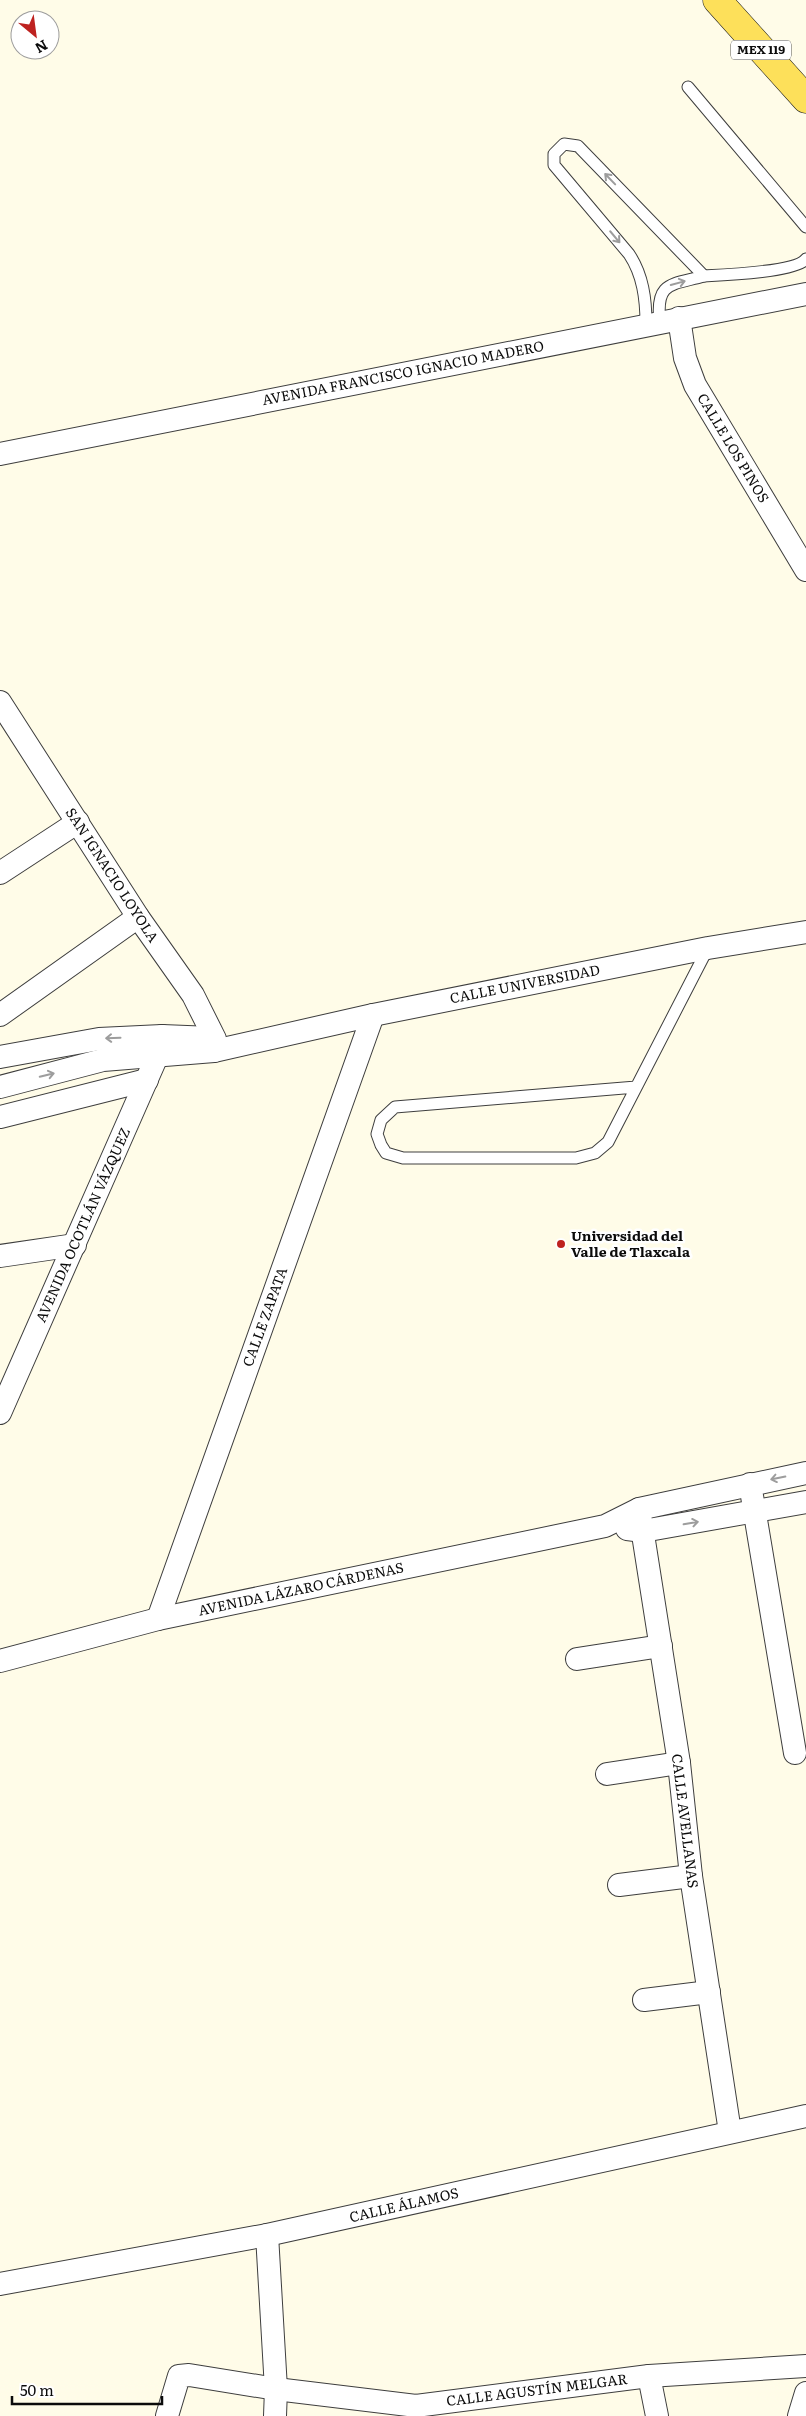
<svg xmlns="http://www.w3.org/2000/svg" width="806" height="2416" font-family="Literata,serif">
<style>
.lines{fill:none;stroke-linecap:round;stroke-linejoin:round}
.service-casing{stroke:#3e3e3e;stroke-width:13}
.minor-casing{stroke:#3e3e3e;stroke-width:24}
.primary-casing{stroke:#1c1c1c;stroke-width:29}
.service{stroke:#fff;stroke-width:11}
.minor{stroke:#fff;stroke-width:22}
.primary{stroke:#fde05a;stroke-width:28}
.oneway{stroke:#9d9d9d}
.poi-dot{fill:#be2220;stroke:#fff;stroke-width:2}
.labels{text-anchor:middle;stroke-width:5;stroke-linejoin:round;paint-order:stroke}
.shield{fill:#fff;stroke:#545454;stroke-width:1}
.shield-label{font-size:12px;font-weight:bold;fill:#0b0b0b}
.street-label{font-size:14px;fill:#0b0b0b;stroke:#fff}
.poi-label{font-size:14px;font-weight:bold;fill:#0b0b0b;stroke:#fff;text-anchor:start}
</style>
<rect width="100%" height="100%" fill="#fffce8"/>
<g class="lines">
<defs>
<g id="service">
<polyline points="688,87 806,227"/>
<path d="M 704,276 C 723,275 796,272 806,259"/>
<path d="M 646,324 C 646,299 643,275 629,254 L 554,165 L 554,154 L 564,144 L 578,146 L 704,276 C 672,285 655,281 660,322"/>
<polyline points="636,1087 395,1107 381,1120 377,1134 381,1145 386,1153 403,1158 576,1158 595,1153 608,1142 708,948"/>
</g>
<g id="minor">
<polyline points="679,318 685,358 695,385 806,570"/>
<polyline points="0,454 806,294"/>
<polyline points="0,702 138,917 193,995 215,1039 214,1051"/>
<polyline points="0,873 78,822"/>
<polyline points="0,1015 138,917"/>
<polyline points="0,1057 99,1039 162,1036 212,1038"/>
<polyline points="0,1087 103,1060 214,1051 373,1015 708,948 806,932"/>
<polyline points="0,1117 147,1080"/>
<polyline points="0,1256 75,1245"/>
<polyline points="0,1413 158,1054 162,1036"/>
<polyline points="750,1484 795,1753"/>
<polyline points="639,1509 679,1763 691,1876 730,2132"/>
<polyline points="627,1529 643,1531 806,1502"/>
<polyline points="158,1619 373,1015"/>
<polyline points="577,1659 661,1646"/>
<polyline points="0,1661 158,1619 605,1526 639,1509 806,1473"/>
<polyline points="607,1774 679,1763"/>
<polyline points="619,1885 691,1876"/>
<polyline points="644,2000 709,1992"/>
<polyline points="267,2235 276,2389 275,2416"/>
<polyline points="0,2284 267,2235 806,2116"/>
<polyline points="649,2376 657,2416"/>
<polyline points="167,2416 179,2376 189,2375 276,2389 416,2406 649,2376 806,2366"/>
<polyline points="799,2416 806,2393"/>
</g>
<polyline id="primary" points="717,0 806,99"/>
</defs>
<use href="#service" class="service-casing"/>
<use href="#minor" class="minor-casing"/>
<use href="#primary" class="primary-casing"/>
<use href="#service" class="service"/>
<use href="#minor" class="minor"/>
<use href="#primary" class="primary"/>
</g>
<defs><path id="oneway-shaft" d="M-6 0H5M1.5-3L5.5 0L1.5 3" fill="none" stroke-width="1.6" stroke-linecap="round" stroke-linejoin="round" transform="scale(1.25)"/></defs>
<g class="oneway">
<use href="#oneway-shaft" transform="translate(610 179) rotate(-134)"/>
<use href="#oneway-shaft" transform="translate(615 237) rotate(50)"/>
<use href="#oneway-shaft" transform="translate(678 283) rotate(-15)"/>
<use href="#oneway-shaft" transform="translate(113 1038) rotate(178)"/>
<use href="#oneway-shaft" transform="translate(47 1075) rotate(-14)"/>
<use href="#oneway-shaft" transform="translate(778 1478) rotate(169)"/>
<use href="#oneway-shaft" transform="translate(691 1523) rotate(-10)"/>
</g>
<circle class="poi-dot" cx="561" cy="1244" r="5"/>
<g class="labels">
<rect class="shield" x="731" y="40.5" width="60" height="19" rx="4"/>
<g class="shield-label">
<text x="761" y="54">MEX 119</text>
</g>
<g class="street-label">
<text transform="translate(403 373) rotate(-11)" y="5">AVENIDA FRANCISCO IGNACIO MADERO</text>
<text transform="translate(733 448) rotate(59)" y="5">CALLE LOS PINOS</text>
<text transform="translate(112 875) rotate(57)" y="5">SAN IGNACIO LOYOLA</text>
<text transform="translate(525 984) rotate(-11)" y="5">CALLE UNIVERSIDAD</text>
<text transform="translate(83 1225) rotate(-66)" y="5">AVENIDA OCOTLÁN VÁZQUEZ</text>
<text transform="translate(265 1317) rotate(-70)" y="5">CALLE ZAPATA</text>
<text transform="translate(301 1589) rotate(-12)" y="5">AVENIDA LÁZARO CÁRDENAS</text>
<text transform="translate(685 1821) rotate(83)" y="5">CALLE AVELLANAS</text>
<text transform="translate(404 2205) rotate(-13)" y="5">CALLE ÁLAMOS</text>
<text transform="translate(537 2390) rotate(-7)" y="5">CALLE AGUSTÍN MELGAR</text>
</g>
<g class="poi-label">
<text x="571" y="1241">Universidad del<tspan x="571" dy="16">Valle de Tlaxcala</tspan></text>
</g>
</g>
<g transform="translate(35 35) rotate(151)"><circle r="24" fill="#ffffff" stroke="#9d9d9d"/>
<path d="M0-4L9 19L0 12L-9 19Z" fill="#be2220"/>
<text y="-8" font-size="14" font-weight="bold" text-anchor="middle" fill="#0b0b0b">N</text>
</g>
<path d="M12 2396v8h150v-8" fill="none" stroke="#0b0b0b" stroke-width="2.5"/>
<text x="20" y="2396" font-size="15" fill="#0b0b0b" stroke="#ffffff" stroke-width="4" paint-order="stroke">50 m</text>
</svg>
